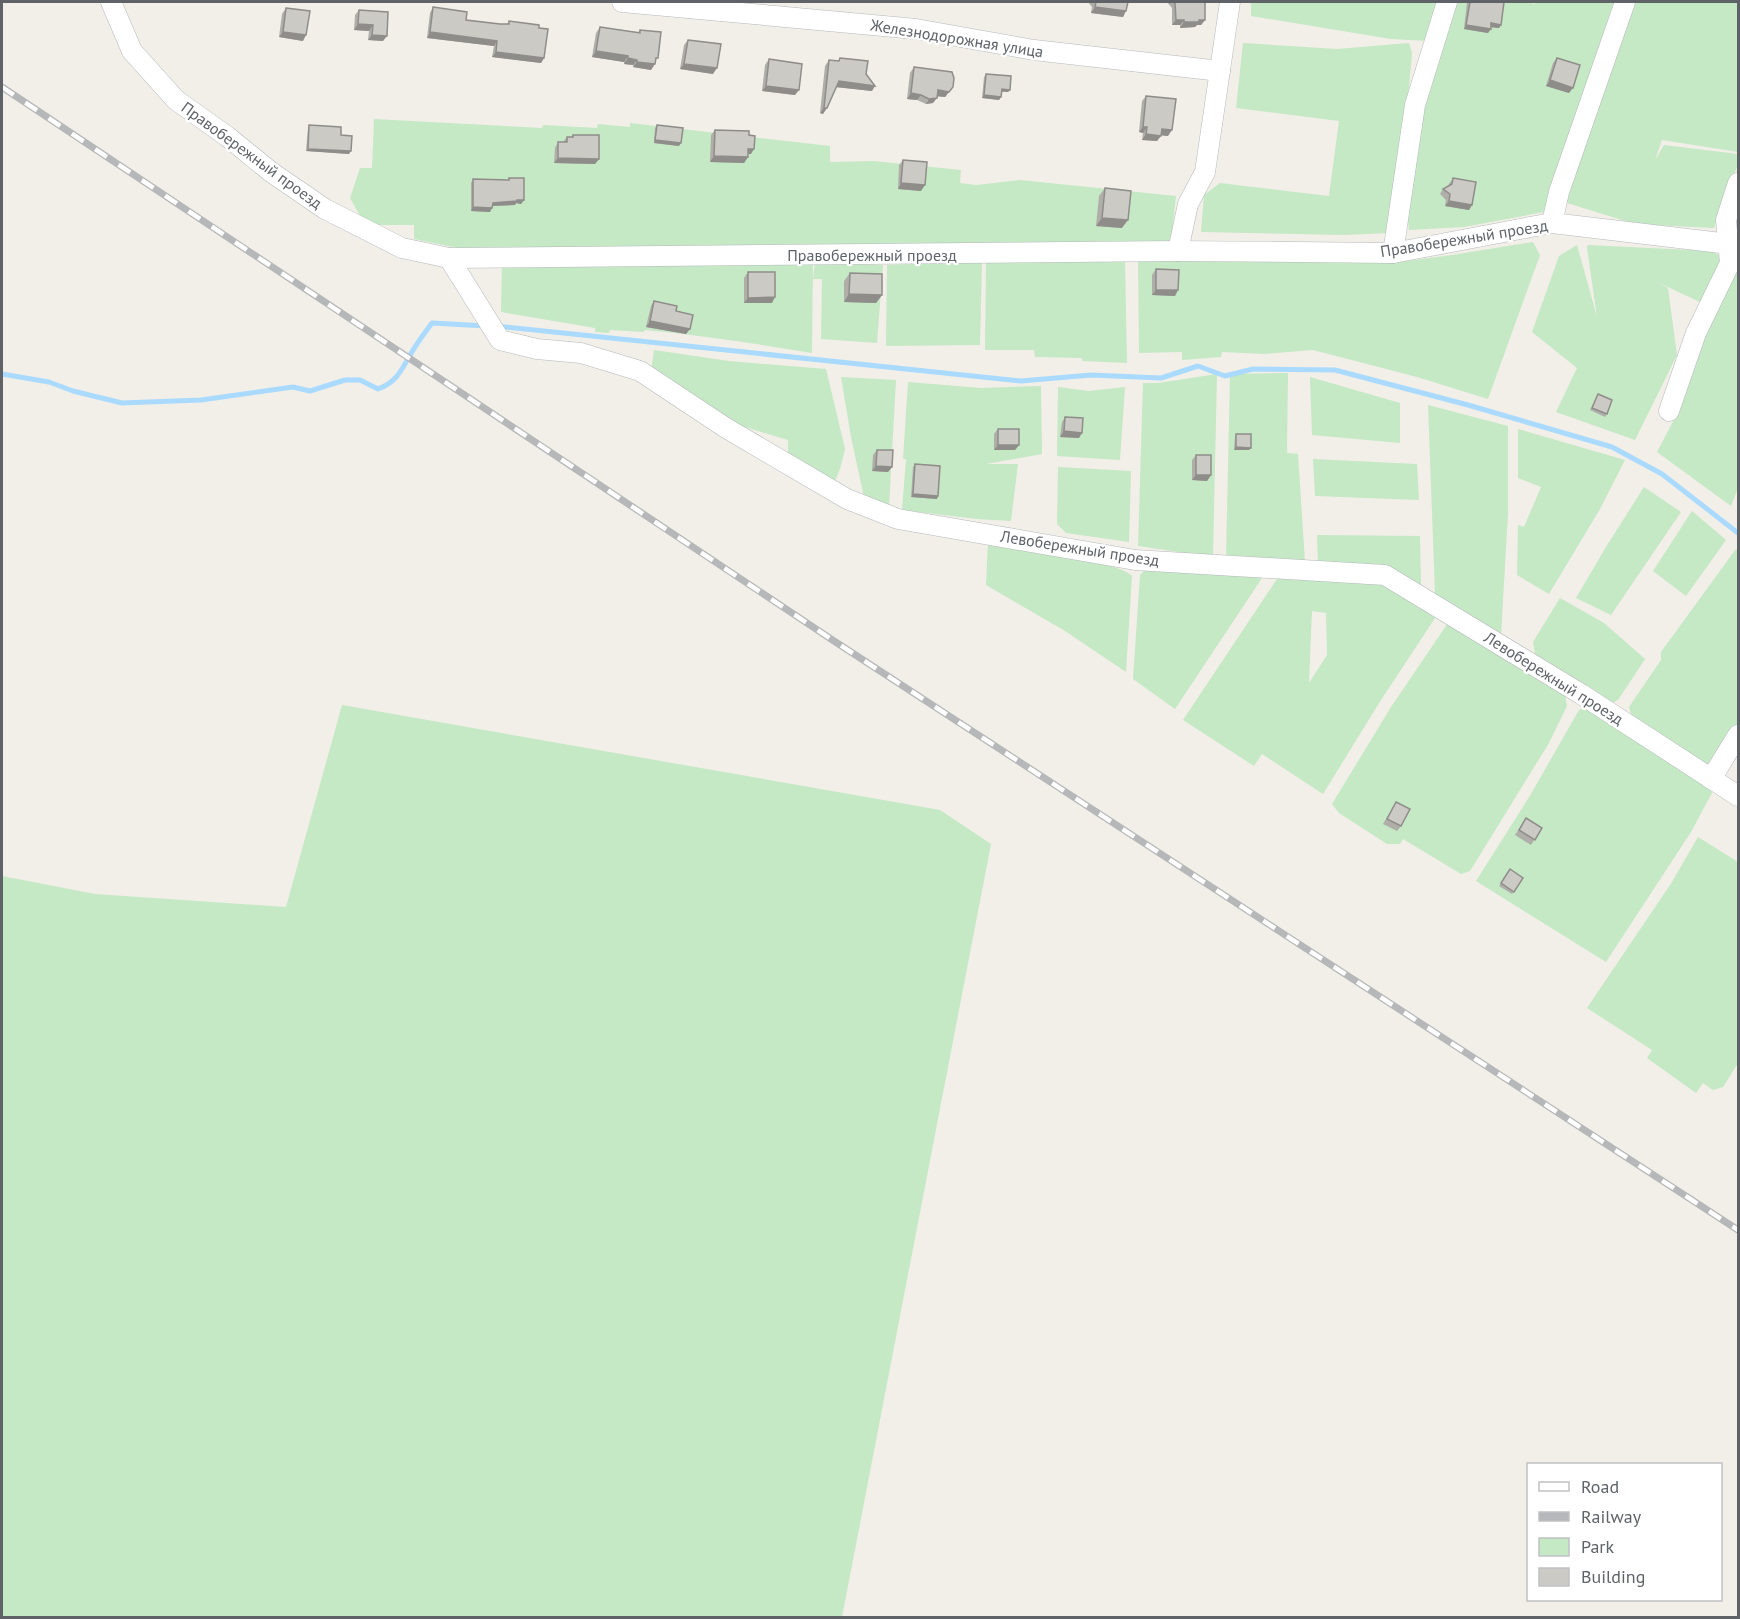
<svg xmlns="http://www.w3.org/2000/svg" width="1740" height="1619" font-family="'PT Sans',sans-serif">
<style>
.green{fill:#c5e8c5;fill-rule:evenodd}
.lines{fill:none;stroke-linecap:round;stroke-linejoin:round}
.stream{stroke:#aadaff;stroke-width:5}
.minor-casing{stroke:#b5b8bc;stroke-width:21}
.minor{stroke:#fff;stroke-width:20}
.rail-casing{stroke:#b6b7b8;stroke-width:7}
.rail{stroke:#fff;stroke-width:4.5;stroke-dasharray:14;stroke-linecap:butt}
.wall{fill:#afaea9}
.shaded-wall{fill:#8f8d8a}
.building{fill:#cccac5;stroke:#8f8d8a;stroke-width:1.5}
.labels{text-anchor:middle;stroke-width:4.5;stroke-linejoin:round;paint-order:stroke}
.street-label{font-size:16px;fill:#5f6368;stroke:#fff}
</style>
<rect width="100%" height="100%" fill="#f1efe8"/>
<g class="green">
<polygon points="1251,2 1441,2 1429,41 1391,39 1251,16"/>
<polygon points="1451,2 1507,4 1498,2 1534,2 1533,5 1536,2 1618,2 1549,205 1544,212 1464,227 1409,230 1406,202 1424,103"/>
<polygon points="1635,2 1738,2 1738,152 1662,140 1655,160 1664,145 1738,154 1738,164 1714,228 1635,224 1567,203 1566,190"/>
<polygon points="1243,43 1337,49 1409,43 1412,53 1407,110 1389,233 1345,235 1201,232 1204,195 1220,183 1329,196 1339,121 1236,108"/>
<polygon points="374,119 542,128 543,125 597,128 598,124 630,127 630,123 830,146 830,162 873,161 961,170 960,183 976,185 1020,180 1176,196 1171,243 458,248 414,239 414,225 373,225 363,221 350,198 360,168 372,168"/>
<polygon points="1533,242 1540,255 1488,399 1417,377 1313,350 1264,354 1222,352 1221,357 1182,360 1182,352 1139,353 1138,261 1399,262 1452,255"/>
<polygon points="1577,245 1597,317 1587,248 1588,245 1711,251 1724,258 1702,303 1655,281 1668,288 1677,355 1635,440 1556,412 1577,368 1532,332 1559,256"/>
<polygon points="1125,261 1127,363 1082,361 1082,358 1035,357 1034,350 985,350 986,263"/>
<path d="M 502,262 L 813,262 L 812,353 C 757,344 701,335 645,330 L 644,332 L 610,330 L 609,333 L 595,332 L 595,328 L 501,312 Z"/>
<polygon points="815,263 883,265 877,343 821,339 822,279 813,279"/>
<polygon points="937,263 982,263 980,345 886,346 887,265"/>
<polygon points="1738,269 1738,488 1731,506 1657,452 1677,414 1710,325"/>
<polygon points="654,350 729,361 826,369 845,449 840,469 834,483 788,455 788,440 728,422 651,372"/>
<polygon points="1288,373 1287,453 1298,454 1305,562 1226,558 1230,374"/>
<polygon points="1217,374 1213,557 1138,546 1143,383 1158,383"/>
<polygon points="841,377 896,380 889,507 864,497 851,437"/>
<polygon points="1310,377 1400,403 1400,443 1312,435"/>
<polygon points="908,382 981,388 1041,386 1042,454 986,464 1018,464 1011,521 977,519 902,510 906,459 903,459"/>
<polygon points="1058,387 1089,391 1125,387 1120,460 1057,456"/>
<polygon points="1428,405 1508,426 1508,513 1501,636 1435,594"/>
<polygon points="1518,429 1625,460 1600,509 1549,594 1517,575 1518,525 1524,527 1541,487 1518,478"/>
<polygon points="1313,459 1417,464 1419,500 1315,496"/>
<polygon points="1058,467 1131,471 1129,542 1066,533 1057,524"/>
<polygon points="1644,487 1681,512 1611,615 1576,598 1606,547"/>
<polygon points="1692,511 1726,540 1686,596 1653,571"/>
<polygon points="1317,535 1420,536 1421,586 1318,563"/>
<path d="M 988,541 C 1014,546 1118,561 1132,576 L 1126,672 L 1065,631 L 986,585 Z"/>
<polygon points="1736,549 1738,551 1738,726 1711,769 1632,717 1629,707 1661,660 1661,652"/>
<polygon points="1147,568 1264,575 1175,709 1133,679 1140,575"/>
<path d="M 1279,576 L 1388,583 L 1439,612 L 1381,700 L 1323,794 L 1262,754 L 1254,766 L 1183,720 ZM 1312,611 L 1326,613 L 1327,655 L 1309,683 Z"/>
<polygon points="1560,598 1604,623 1645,659 1618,700 1608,705 1536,659 1533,642"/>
<polygon points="1450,620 1565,695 1567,706 1549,743 1470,871 1461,874 1403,839 1400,844 1387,844 1339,813 1332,804 1391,707"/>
<polygon points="342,705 940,810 991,844 842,1617 2,1617 2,876 95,894 286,907"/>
<polygon points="1586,707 1709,784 1712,793 1691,832 1606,962 1476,881 1531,794 1579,710"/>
<polygon points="1698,837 1738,862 1738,1063 1723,1087 1713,1090 1703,1083 1696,1093 1647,1058 1652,1050 1587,1008 1672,882"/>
</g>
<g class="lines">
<g class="stream">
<polyline points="496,326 1021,381 1091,375 1161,378 1198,366 1225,376 1253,369 1335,370 1468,405 1612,447 1662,474 1738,533"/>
<path d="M 2,374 L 49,382 L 73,391 L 122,403 L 201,400 L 293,387 L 310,391 L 345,380 L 360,380 L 378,389 C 400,381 403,365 415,347 C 420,339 426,331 432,323 L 486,326"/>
</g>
<defs>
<g id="minor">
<polyline points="111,2 132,51 176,100 228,137 271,172 325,209 402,248 449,258 1178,251 1393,253 1552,223 1738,245"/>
<polyline points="622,2 916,29 1034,50 1220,71"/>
<polyline points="1552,223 1559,192 1625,2"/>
<polyline points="1178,251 1188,204 1205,172 1230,2"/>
<polyline points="1393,253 1415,105 1447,2"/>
<polyline points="449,258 500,340 537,349 581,353 640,371 726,428 847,499 898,519 1135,560 1385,575 1581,694 1738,796"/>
<polyline points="1669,411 1696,333 1730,263 1726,220 1738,183"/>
<polyline points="1711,779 1738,735"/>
</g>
</defs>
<use href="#minor" class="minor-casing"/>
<use href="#minor" class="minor"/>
<defs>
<polyline id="rail" points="2,87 834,641 1738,1230"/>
</defs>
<use href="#rail" class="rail-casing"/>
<use href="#rail" class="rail"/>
</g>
<g class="wall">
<polygon points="1088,2 1128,2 1123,17 1091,13 1092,7"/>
<polygon points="1167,2 1205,2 1205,20 1201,25 1197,25 1195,27 1180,28 1180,25 1172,25 1172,8"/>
<polygon points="1467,2 1504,2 1501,25 1499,28 1491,27 1488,33 1464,29"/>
<polygon points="433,7 466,20 500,24 507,24 509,21 544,58 541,63 492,57 494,46 427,38 430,13"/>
<polygon points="286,8 303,41 279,37 282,14"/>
<polygon points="359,10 388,12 383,41 368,40 369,31 354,30 355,15"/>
<polygon points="600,27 638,32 640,30 655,62 651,70 633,67 633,65 624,64 624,62 592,57 596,33"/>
<polygon points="688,40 713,74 680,69 684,45"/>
<polygon points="840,58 866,74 872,91 836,87 823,114 820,113 825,66 829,60 838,61"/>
<polygon points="1557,58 1569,93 1546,86 1553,63"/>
<polygon points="769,59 795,95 762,91 765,65"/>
<polygon points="914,67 953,87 945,97 937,96 933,103 926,104 917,100 907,99 910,73"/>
<polygon points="986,74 1010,90 1008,92 1002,92 1001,97 999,100 982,98 984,77"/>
<polygon points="1146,96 1168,136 1161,135 1157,141 1142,140 1143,133 1139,132 1142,101"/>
<polygon points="309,125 341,135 349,154 306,151 308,128"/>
<polygon points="657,125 679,146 654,143 655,128"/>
<polygon points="715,130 751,154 748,154 748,157 744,163 710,162 711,135"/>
<polygon points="573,135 599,159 595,164 554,163 555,148 558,142 563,142 567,137 571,137"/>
<polygon points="903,160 921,191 898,189 899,165"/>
<polygon points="509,178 524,200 521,204 516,203 515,205 492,206 492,208 490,212 471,211 471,183 473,179 507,180"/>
<polygon points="1453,178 1472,205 1469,210 1445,206 1446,200 1440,194 1443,189 1448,186 1449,184"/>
<polygon points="1105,188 1122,228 1096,226 1099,196"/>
<polygon points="1156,269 1175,296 1152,295 1152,275"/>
<polygon points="748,272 772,303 744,303 744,278"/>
<polygon points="850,273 882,295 876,303 844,302 844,281"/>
<polygon points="654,301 676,311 690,329 686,334 646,327 651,306"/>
<polygon points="1598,394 1607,414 1605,417 1590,410"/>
<polygon points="1065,417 1079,438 1060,437 1062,422"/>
<polygon points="998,429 1019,445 1015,450 994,450 994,434"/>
<polygon points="1236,434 1249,450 1234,450 1235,437"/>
<polygon points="877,450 892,467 888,472 872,471 873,455"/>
<polygon points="1196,455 1211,475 1207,481 1192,480 1192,460"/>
<polygon points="915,464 937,499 911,497 913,467"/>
<polygon points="1396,802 1401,826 1397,831 1383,824"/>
<polygon points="1526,818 1542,828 1531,845 1515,835"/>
<polygon points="1510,869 1523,878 1512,894 1499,886"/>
</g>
<g class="shaded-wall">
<polygon points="1095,7 1126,11 1123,17 1091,13"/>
<polygon points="1176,20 1184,20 1180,25 1172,25"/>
<polygon points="1199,20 1205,20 1201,25 1197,25 1195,27 1180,28 1184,22"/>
<polygon points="1491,23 1501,25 1499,28 1489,27"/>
<polygon points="358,24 373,25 369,31 354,30"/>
<polygon points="1466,25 1491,29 1488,33 1464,29"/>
<polygon points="283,32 306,35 303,41 279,37"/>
<polygon points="430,32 497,41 494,46 427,38"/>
<polygon points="372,35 387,36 383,41 368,40"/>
<polygon points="596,51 628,56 624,62 592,57"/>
<polygon points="496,52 544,58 541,63 492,57"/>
<polygon points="628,58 637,60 633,65 624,64"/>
<polygon points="637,62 655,64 651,70 633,67"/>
<polygon points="684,64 717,68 713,74 680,69"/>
<polygon points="1550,80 1573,88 1569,93 1546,86"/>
<polygon points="839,81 875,86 872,91 835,87"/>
<polygon points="766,86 799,90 795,95 762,91"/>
<polygon points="1002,89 1010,90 1008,92 1000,91"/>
<polygon points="938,90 949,92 945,97 934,96"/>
<polygon points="911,93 921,95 917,100 907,99"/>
<polygon points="984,95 1001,97 999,100 982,98"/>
<polygon points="937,98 933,103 926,104 929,99"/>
<polygon points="824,108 827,108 823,114 820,113"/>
<polygon points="1143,127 1147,127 1143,133 1139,132"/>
<polygon points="1162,129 1172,130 1168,136 1158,135"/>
<polygon points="1146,134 1161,136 1157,141 1142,140"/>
<polygon points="655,140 681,143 679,146 654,143"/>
<polygon points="308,149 351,151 349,154 306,151"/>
<polygon points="748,149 754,149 751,154 744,154"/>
<polygon points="714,156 748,157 744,163 710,162"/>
<polygon points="558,158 599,159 595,164 554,163"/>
<polygon points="901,183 925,185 921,191 898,189"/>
<polygon points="517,200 524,200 521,204 516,203 515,205 490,206 493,203"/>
<polygon points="1449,201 1472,205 1469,210 1445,206"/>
<polygon points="473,207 492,208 490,212 471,211"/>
<polygon points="1102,218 1128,220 1122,228 1096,226"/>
<polygon points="1156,290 1178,290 1175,296 1152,295"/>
<polygon points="849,294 882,295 876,303 844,302"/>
<polygon points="775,297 772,303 744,303 748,298"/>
<polygon points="650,321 690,329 686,334 646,327"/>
<polygon points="1064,431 1082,433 1079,438 1060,437"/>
<polygon points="998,445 1019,445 1015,450 994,450"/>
<polygon points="1236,447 1251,448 1249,450 1234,450"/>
<polygon points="876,466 892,467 888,472 872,471"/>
<polygon points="1196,475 1211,475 1207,481 1192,480"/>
<polygon points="913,494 938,496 937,499 911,497"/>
</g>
<g class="building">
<polygon points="1096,2 1128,2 1126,11 1095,7"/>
<polygon points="1175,2 1205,2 1205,20 1199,20 1199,22 1184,22 1184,20 1176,20 1175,3"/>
<polygon points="1470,2 1504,2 1501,25 1491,23 1491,29 1466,25"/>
<polygon points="433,7 467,12 466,20 500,24 509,24 509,21 539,25 539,28 548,29 544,58 496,52 497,41 430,32"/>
<polygon points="286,8 310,11 306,35 283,32"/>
<polygon points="359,10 388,12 387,36 372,35 373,25 358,24"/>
<polygon points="600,27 640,33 640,30 661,32 658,58 656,58 655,64 637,62 637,60 628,58 628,56 596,51"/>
<polygon points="688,40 721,44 717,68 684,64"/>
<polygon points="840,58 868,61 866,74 875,86 839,81 827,108 824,108 829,60 839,61"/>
<polygon points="1557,58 1580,65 1573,88 1550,80"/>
<polygon points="769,59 802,64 799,90 766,86"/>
<polygon points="914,67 952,72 954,78 953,87 949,92 938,90 937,98 929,99 921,95 911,93"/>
<polygon points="986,74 1011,76 1010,90 1002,89 1001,97 984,95"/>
<polygon points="1146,96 1176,99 1172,130 1162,129 1161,136 1146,134 1147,127 1143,127"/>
<polygon points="309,125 341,127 341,135 352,136 351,151 308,149"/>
<polygon points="657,125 683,128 681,143 655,140"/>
<polygon points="715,130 749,131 749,135 755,136 754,149 748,149 748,157 714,156"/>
<polygon points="573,135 599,135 599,159 558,158 558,142 567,142 567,137 573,137"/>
<polygon points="903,160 927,162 925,185 901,183"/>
<polygon points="509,178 524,178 524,200 517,200 517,201 493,203 492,208 473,207 473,179 509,180"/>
<polygon points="1453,178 1476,182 1472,205 1449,201 1450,194 1443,189 1452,184"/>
<polygon points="1105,188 1131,191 1128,220 1102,218"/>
<polygon points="1156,269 1179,270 1178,290 1156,290"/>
<polygon points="748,272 775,272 775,297 748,298"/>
<polygon points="850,273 882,274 882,295 849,294"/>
<polygon points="654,301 677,306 676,311 693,315 690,329 650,321"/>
<polygon points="1598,394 1612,400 1607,414 1592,408"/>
<polygon points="1065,417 1083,418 1082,433 1064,431"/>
<rect x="998" y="429" width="21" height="16"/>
<polygon points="1236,434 1251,434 1251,448 1236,447"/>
<polygon points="877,450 893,450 892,467 876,466"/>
<rect x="1196" y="455" width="15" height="20"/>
<polygon points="915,464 940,466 938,496 913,494"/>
<polygon points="1396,802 1410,809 1401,826 1387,819"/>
<polygon points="1526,818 1542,828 1535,840 1519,830"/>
<polygon points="1510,869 1523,878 1514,892 1501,883"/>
</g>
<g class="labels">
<g class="street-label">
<text transform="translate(957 38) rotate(9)" y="6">Железнодорожная улица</text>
<text transform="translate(252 155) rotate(36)" y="6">Правобережный проезд</text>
<text transform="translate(1464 238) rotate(-9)" y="6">Правобережный проезд</text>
<text x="872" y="261">Правобережный проезд</text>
<text transform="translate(1080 548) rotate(9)" y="6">Левобережный проезд</text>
<text transform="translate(1554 678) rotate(32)" y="6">Левобережный проезд</text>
</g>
</g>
<rect width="1740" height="1619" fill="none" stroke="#5f6368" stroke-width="6"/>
<rect x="1527" y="1463" width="195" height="138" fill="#ffffff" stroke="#bfc1c3" stroke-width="1.5"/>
<rect x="1539" y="1482" width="30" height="9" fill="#ffffff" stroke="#bfc1c3" stroke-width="1.5"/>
<text x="1581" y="1493" font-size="18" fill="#5f6368">Road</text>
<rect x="1539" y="1512" width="30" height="9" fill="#b6b7b8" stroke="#bfc1c3" stroke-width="1.5"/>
<text x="1581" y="1523" font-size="18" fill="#5f6368">Railway</text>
<rect x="1539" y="1538" width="30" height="18" fill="#c5e8c5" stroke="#bfc1c3" stroke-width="1.5"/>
<text x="1581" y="1553" font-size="18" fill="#5f6368">Park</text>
<rect x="1539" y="1568" width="30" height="18" fill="#cccac5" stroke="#bfc1c3" stroke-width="1.5"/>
<text x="1581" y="1583" font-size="18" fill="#5f6368">Building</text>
</svg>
